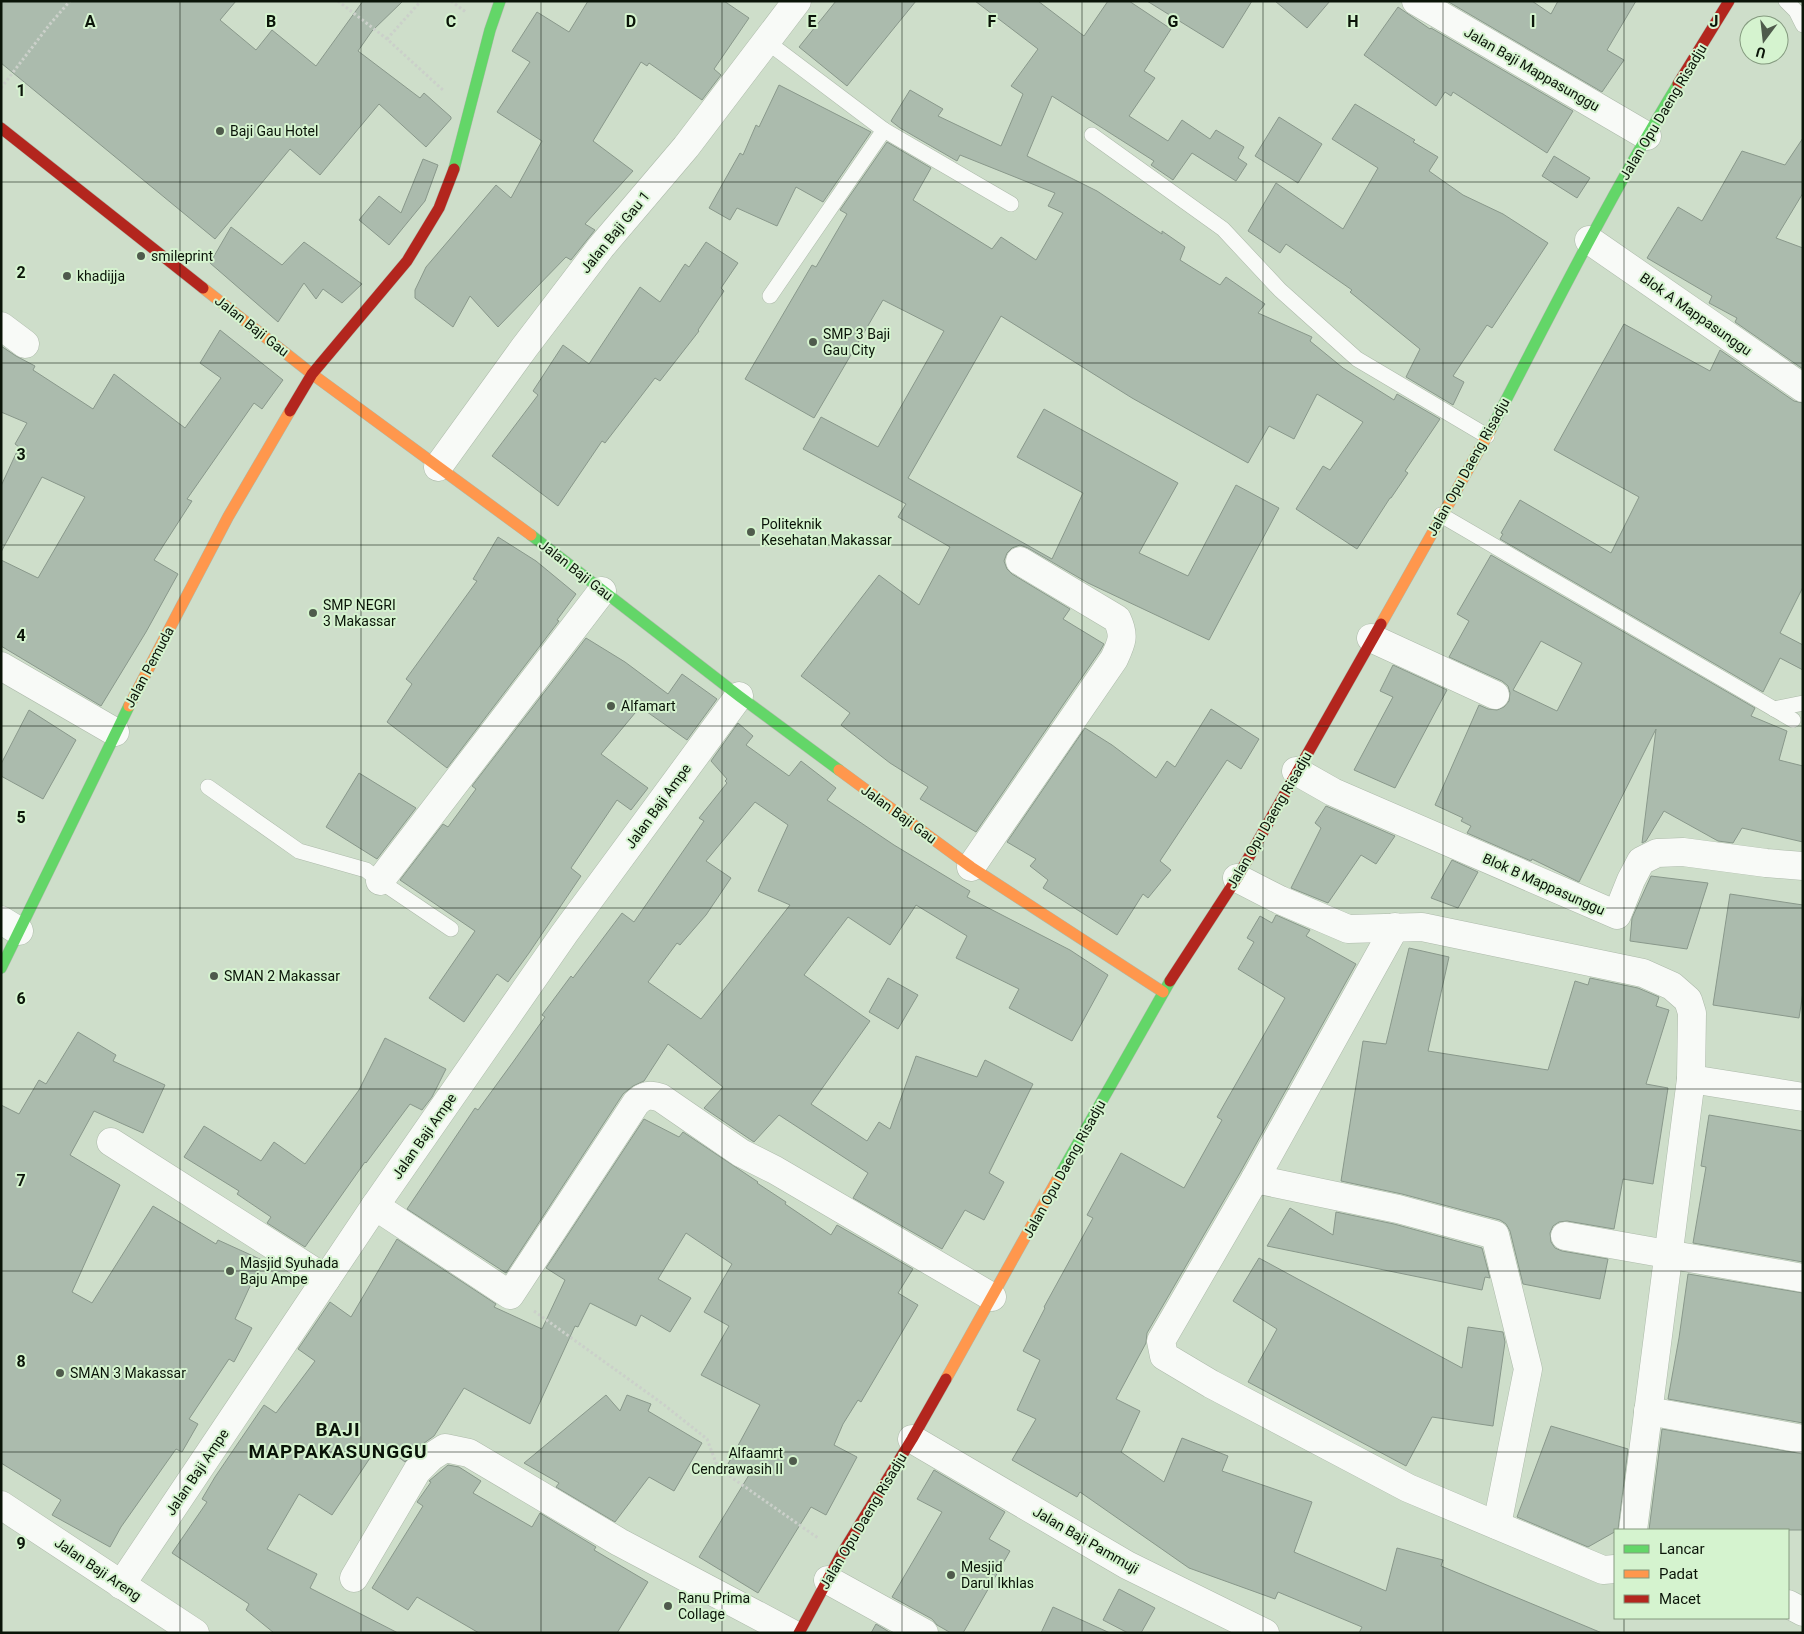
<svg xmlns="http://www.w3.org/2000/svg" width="1804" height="1634" font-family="Roboto,sans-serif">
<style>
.building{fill:#abbbad;stroke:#89988b;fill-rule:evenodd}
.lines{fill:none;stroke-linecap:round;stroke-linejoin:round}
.lane-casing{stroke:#adbaaa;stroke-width:16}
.street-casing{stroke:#adbaaa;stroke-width:29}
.fast-casing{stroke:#adbaaa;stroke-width:12}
.slow-casing{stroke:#adbaaa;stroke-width:12}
.jam-casing{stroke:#adbaaa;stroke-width:12}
.path{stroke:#cbd0ca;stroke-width:3;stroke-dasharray:2.5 2.5;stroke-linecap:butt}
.lane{stroke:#f8faf7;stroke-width:15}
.street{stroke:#f8faf7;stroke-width:28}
.fast{stroke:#63d668;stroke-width:11}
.slow{stroke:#ff974d;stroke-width:11}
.jam{stroke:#b3261e;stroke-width:11}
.grid{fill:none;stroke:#0a1408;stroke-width:1;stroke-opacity:0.55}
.poi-dot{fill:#4f5b4c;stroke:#d5f3cf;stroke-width:2}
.labels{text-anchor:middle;stroke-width:4;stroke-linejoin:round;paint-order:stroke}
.street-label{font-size:14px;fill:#0a1408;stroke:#d5f3cf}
.poi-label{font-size:14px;fill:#0a1408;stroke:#d5f3cf;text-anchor:start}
.district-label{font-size:19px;font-weight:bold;letter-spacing:1px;fill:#0a1408;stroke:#d5f3cf}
.grid-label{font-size:16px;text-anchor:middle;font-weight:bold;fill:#0a1408;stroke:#d5f3cf;stroke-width:4;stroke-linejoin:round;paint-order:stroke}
</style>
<rect width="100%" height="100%" fill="#cedeca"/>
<g class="building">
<polygon points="1,1 236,1 220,20 256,50 272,30 316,66 363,1 403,1 372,31 358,51 420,98 424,93 451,117 451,119 426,147 379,104 320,175 290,149 215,239 1,63"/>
<polygon points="588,1 724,1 749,18 714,69 721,75 702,100 649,63 647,66 641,62 593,141 633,171 585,224 595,230 571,260 566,257 498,327 470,296 453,327 415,298 415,290 426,267 496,185 511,198 542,141 497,112 530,62 512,51 537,12 569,32"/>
<polygon points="836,1 916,1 847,86 799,47"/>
<polygon points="975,1 1038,1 1084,36 1108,1 1129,1 1171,29 1144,71 1155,78 1129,116 1168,141 1182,120 1210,139 1216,130 1244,147 1238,158 1247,164 1236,181 1192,153 1173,180 1151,165 1154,161 1052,96 1027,156 1097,191 1162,234 1162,231 1185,247 1180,260 1220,285 1226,277 1265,304 1258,313 1312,337 1310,341 1343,368 1394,400 1397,394 1440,419 1405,471 1408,473 1391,498 1390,498 1357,549 1296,509 1323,466 1330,470 1363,422 1317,394 1294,439 1269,426 1248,463 1132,398 1001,316 908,478 1052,559 1083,493 1017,457 1044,409 1178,483 1139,553 1188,576 1236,485 1279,508 1209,640 1088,583 1028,548 1020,545 1012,548 1007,553 1004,561 1007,569 1012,574 1070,609 1063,619 1104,644 1100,651 976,832 920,799 928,787 890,763 841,725 850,713 801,676 879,575 919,605 950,547 898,517 906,504 803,449 821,417 878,447 944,331 883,300 814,418 745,379 812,265 816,267 847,214 840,210 887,142 931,168 913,200 992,249 1001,237 1036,260 1063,213 1048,206 1055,193 960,155 957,161 900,128 891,121 910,90 943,109 938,116 1001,146 1023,94 1011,86 1038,49"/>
<polygon points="1147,1 1252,1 1223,48"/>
<polygon points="1275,1 1330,1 1307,28"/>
<polygon points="1447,1 1532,1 1551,14 1558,1 1636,1 1607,50 1624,60 1602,92"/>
<polygon points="1398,7 1430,29 1431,28 1573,111 1547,153 1453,92 1451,96 1445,92 1436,106 1364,55"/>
<polygon points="779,85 871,132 823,202 796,187 777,226 737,208 730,220 709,208 740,153 743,155 756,125 759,127"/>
<polygon points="1355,104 1415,140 1413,142 1438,157 1429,171 1463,195 1503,214 1548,243 1492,328 1487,325 1453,376 1464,382 1453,405 1406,377 1420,349 1350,292 1352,290 1286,244 1280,253 1248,231 1276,183 1343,229 1378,168 1332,139"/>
<polygon points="1279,117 1322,144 1298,183 1255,156"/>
<polygon points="1803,138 1803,193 1776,238 1803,248 1803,369 1735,322 1737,318 1709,303 1712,296 1647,258 1678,207 1702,221 1742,151 1785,165"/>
<polygon points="1554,156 1590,178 1577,198 1542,176"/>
<polygon points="423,159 438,165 425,201 389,245 359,220 379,196 401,213"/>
<polygon points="231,227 282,265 304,242 362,284 342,303 323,289 316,299 304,283 278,322 210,263"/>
<polygon points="706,242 738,263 721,288 724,291 698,330 699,331 660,381 655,378 605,443 602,441 558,506 492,456 538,395 533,391 563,345 589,364 640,287 660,302 685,264 689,267"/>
<polygon points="1624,324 1710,371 1720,350 1794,401 1803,403 1803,587 1780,633 1803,645 1803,670 1780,658 1763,692 1500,539 1503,534 1501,533 1520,500 1611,553 1639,497 1554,450"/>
<polygon points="220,330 283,380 262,409 254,403 187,499 192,501 154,560 178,574 146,632 101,706 1,646 1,560 38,578 85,497 42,477 1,552 1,486 19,447 15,444 27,423 1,412 1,346 16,356 35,366 33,370 93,409 114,374 185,428 221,378 200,363"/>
<polygon points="498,537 536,561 576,594 557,620 559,621 447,768 387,722 412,684 406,679 477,581 473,579"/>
<path d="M 1491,555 L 1755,708 L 1751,716 L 1787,731 L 1779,760 L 1803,766 L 1803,842 L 1742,828 L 1733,843 L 1718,841 L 1664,811 L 1646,841 L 1642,843 L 1656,729 L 1579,882 L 1532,859 L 1531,861 L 1467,833 L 1471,826 L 1461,821 L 1463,818 L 1435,805 L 1479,705 L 1488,709 L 1497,710 L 1504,707 L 1509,701 L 1510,693 L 1508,686 L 1502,681 L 1449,657 L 1469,621 L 1457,614 ZM 1541,641 L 1582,663 L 1557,711 L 1513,690 Z"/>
<polygon points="586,638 625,662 668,694 682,674 717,699 687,740 640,707 601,754 648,788 631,810 617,800 571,868 581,876 529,953 508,982 497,974 464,1022 429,998 475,931 400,880 443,824 448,827 476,789 472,786"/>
<polygon points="1393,665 1447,690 1395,788 1354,770 1393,697 1380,691"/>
<polygon points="1211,709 1259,739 1241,769 1227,760 1160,861 1171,870 1148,898 1143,894 1117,935 1043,888 1048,880 1030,866 1036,859 1007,842 1085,728 1112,745 1156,778 1167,761 1175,767"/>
<polygon points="29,710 76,740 43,799 1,776 1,764"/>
<path d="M 738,723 L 753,736 L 746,745 L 789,776 L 801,761 L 836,788 L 827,800 L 894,845 L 970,891 L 967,897 L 1070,950 L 1108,975 L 1072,1041 L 1009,1008 L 1019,989 L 956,958 L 967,936 L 916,905 L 890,945 L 848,917 L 804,975 L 870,1021 L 811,1104 L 867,1141 L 879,1122 L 890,1129 L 916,1056 L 977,1077 L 985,1060 L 1033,1084 L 989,1173 L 1004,1182 L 984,1220 L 965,1210 L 942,1249 L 853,1198 L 868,1173 L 779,1115 L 754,1142 L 704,1108 L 723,1087 L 668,1044 L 644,1081 L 633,1086 L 623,1094 L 506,1273 L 407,1209 L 475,1108 L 478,1110 L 513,1062 L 545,1017 L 542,1015 L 571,976 L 573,978 L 622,913 L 634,922 L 704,821 L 699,818 L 727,783 L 725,781 L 727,779 L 711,761 ZM 755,802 L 788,825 L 758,891 L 790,905 L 701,1019 L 648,982 L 677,943 L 680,945 L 706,915 L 731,878 L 706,861 Z"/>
<polygon points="359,773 416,808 377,859 326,827"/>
<polygon points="1326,806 1395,836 1376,864 1361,855 1328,903 1291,888 1321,828 1315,823"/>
<polygon points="1452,860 1478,872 1458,908 1431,898"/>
<polygon points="1651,876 1708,883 1687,949 1630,941 1632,918"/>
<polygon points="1730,894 1803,905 1803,992 1799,1018 1713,1005"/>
<polygon points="1276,915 1310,930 1306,936 1356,964 1241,1171 1147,1333 1146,1343 1116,1399 1140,1411 1121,1452 1164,1482 1182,1438 1228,1456 1222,1471 1312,1502 1294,1552 1386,1591 1397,1548 1443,1560 1441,1566 1602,1633 1359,1633 1362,1627 1278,1592 1275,1599 1189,1568 1080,1492 1077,1497 1012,1460 1036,1419 1017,1410 1040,1360 1023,1351 1045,1308 1044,1307 1093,1218 1087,1215 1121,1153 1184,1188 1222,1120 1217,1117 1285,998 1238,969 1254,942 1247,938 1260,916 1272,923"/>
<polygon points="1409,948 1449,957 1428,1051 1548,1070 1575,981 1588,985 1590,978 1638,988 1659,997 1656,1006 1669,1010 1646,1084 1668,1088 1653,1184 1623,1179 1614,1229 1567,1221 1559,1222 1553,1226 1550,1233 1551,1242 1555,1248 1562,1251 1608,1259 1600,1299 1523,1284 1510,1231 1506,1224 1500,1220 1402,1194 1341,1181 1363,1041 1386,1044"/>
<polygon points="888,978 918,995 898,1029 869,1012"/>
<polygon points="78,1032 116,1055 113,1061 165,1085 143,1133 94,1111 70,1155 120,1185 72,1292 92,1303 153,1206 216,1244 218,1240 262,1260 235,1319 252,1328 234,1362 229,1359 189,1419 198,1424 182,1452 176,1449 121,1527 110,1547 52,1515 61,1500 1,1463 1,1105 19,1114 39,1080 46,1084"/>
<polygon points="385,1038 446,1069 432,1097 422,1110 410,1104 366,1163 365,1162 305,1247 267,1223 271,1217 237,1194 239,1191 184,1157 204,1126 261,1161 274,1142 305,1164 359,1090"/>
<polygon points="1709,1115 1803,1131 1803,1262 1693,1243 1706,1167 1701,1166"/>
<polygon points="644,1119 679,1137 683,1132 758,1182 757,1183 786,1202 785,1204 831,1235 837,1225 913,1269 898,1293 918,1305 861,1402 858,1400 843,1424 834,1445 857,1457 826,1515 811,1507 758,1593 699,1557 749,1475 728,1464 760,1405 701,1375 729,1326 704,1312 732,1264 686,1233 658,1279 691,1298 670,1332 641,1315 636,1326 590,1303 578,1327 575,1326 530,1424 464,1388 434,1436 420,1446 405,1462 380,1443 332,1515 299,1494 267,1549 317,1574 310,1588 398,1633 274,1633 246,1610 249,1604 172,1553 207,1502 202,1499 215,1477 264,1405 276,1413 315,1361 298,1349 330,1302 351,1317 397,1239 496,1304 494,1307 542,1329 565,1280 546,1268"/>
<polygon points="1290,1208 1333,1235 1336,1212 1394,1224 1482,1248 1490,1278 1485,1277 1482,1290 1267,1246"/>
<polygon points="1259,1258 1462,1368 1468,1327 1503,1332 1505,1342 1493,1426 1432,1417 1406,1466 1248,1382 1277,1329 1233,1301"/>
<polygon points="1688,1274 1803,1293 1803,1423 1668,1399 1679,1338"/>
<polygon points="606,1395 620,1411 627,1395 651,1404 648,1411 702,1443 674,1491 649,1477 615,1522 556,1487 559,1483 524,1463"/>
<polygon points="1551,1426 1628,1449 1618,1530 1588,1547 1517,1517"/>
<polygon points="1662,1429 1803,1454 1803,1530 1649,1530"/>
<polygon points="448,1465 459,1467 481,1481 473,1493 532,1527 540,1513 596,1547 594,1550 648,1582 617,1633 479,1633 417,1597 408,1610 372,1588 423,1506 417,1502 431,1482 429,1481"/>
<polygon points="934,1470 1005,1512 989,1539 1010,1551 963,1633 951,1633 937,1625 932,1619 892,1597 942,1512 917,1499"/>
<polygon points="1119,1589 1155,1608 1141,1633 1128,1633 1103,1620"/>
<polygon points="1053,1607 1110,1633 1041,1633"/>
<polygon points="876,1624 891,1633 871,1633"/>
</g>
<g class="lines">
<defs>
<g id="lane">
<polyline points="1786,1 1796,11 1803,25"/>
<polyline points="766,41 884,130 1011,204"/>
<polyline points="1092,135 1223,229 1280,290 1357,359 1487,436"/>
<polyline points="770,296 884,130"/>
<polyline points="1441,515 1793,720"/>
<polyline points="1774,709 1803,703"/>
<polyline points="208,787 299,851 366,870 380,881 451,929"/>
</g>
<g id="street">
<polyline points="1416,1 1647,136"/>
<polyline points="1589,240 1803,388"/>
<polyline points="1,326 25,344"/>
<polyline points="438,467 524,348 601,247 686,147 797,1"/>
<polyline points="1371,638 1495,695"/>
<polyline points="1,666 115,732"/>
<polyline points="1296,771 1333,792 1617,915 1631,880 1641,861 1657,853 1683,852 1766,863 1803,866"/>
<path d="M 971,867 L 1114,659 C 1122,642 1125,636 1117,619 L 1020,561"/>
<polyline points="1237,878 1280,900 1348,929 1422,927 1643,973 1672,986 1688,1000 1692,1013 1691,1079 1633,1530"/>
<polyline points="380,881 602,591"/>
<polyline points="1,920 19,931"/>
<polyline points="1395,927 1255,1179 1161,1341 1164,1356 1211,1384 1408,1488 1603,1570 1615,1569"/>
<polyline points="1691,1079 1803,1097"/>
<polyline points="111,1142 326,1279"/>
<polyline points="1255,1179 1398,1209 1495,1235 1528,1369 1497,1525"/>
<path d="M 375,1206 L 510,1295 L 636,1103 C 644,1095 650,1094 661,1098 L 741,1153 L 775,1170 L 992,1297"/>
<polyline points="1565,1236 1803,1278"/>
<polyline points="1648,1411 1803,1439"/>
<polyline points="912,1439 1127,1565 1265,1633"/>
<polyline points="1,1505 195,1633"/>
<polyline points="354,1578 417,1471 431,1457 445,1448 469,1453 619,1542 791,1633"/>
<polyline points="828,1580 924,1633"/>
<polyline points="121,1585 375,1206 564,934 739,696"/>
<polyline points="1788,1604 1803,1612"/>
</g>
<g id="fast">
<polyline points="454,169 490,30 500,1"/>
<path d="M 1491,429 C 1551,313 1610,196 1678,84"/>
<polyline points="531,535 739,696 839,770"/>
<polyline points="1,968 129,706"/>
<polyline points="1057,1180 1170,981"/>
</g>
<g id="slow">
<polyline points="203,288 312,374 531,535"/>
<polyline points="1381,624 1491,429"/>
<polyline points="129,706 228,517 290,411"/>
<polyline points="839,770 971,867 1163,992"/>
<polyline points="946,1379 1057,1180"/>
</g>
<g id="jam">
<polyline points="1678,84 1729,1"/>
<polyline points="1,128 203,288"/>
<polyline points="290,411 312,374 407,261 439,208 454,169"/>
<polyline points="1170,981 1237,878 1381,624"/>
<polyline points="799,1633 841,1555 912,1439 946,1379"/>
</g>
</defs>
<use href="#lane" class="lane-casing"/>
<use href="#street" class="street-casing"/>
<use href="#fast" class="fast-casing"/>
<use href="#slow" class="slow-casing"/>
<use href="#jam" class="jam-casing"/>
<g class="path">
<polyline points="338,1 387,39 444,91"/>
<polyline points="451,1 467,13"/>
<polyline points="387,39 421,1"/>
<polyline points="1,88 50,24 70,1"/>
<polyline points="534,1311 663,1404 707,1439 718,1468 818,1538"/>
</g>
<use href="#lane" class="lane"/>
<use href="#street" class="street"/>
<use href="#fast" class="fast"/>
<use href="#slow" class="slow"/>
<use href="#jam" class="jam"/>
</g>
<path class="grid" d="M 180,1 L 180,1633M 361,1 L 361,1633M 541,1 L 541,1633M 722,1 L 722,1633M 902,1 L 902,1633M 1082,1 L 1082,1633M 1263,1 L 1263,1633M 1443,1 L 1443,1633M 1624,1 L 1624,1530M 1,182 L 1803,182M 1,363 L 1803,363M 1,545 L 1803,545M 1,726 L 1803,726M 1,908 L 1803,908M 1,1089 L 1803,1089M 1,1271 L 1803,1271M 1,1452 L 1803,1452M 1624,1618 L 1624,1633"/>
<g class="poi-dot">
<circle cx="220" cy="131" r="5"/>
<circle cx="141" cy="256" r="5"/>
<circle cx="67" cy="276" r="5"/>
<circle cx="813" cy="342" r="5"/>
<circle cx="751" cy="532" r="5"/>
<circle cx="313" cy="613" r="5"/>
<circle cx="611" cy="706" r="5"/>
<circle cx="214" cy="976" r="5"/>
<circle cx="230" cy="1271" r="5"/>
<circle cx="60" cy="1373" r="5"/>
<circle cx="793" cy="1461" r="5"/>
<circle cx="951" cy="1575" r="5"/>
<circle cx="668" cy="1606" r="5"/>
</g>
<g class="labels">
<g class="street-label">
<text transform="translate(1532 69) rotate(30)" y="5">Jalan Baji Mappasunggu</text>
<text transform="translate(1663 112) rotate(-59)" y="5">Jalan Opu Daeng Risadju</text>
<text transform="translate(615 232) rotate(-51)" y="5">Jalan Baji Gau 1</text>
<text transform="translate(1696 314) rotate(35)" y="5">Blok A Mappasunggu</text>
<text transform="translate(252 326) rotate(38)" y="5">Jalan Baji Gau</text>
<text transform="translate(1468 467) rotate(-61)" y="5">Jalan Opu Daeng Risadju</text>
<text transform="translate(576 570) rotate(38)" y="5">Jalan Baji Gau</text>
<text transform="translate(149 667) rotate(-62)" y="5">Jalan Pemuda</text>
<text transform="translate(658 806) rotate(-54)" y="5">Jalan Baji Ampe</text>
<text transform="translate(899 814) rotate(36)" y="5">Jalan Baji Gau</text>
<text transform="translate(1269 820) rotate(-60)" y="5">Jalan Opu Daeng Risadju</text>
<text transform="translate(1544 884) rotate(24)" y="5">Blok B Mappasunggu</text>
<text transform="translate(424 1136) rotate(-55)" y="5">Jalan Baji Ampe</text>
<text transform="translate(1064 1169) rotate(-61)" y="5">Jalan Opu Daeng Risadju</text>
<text transform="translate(197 1472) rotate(-56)" y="5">Jalan Baji Ampe</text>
<text transform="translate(863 1521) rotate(-59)" y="5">Jalan Opu Daeng Risadju</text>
<text transform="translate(1086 1540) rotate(30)" y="5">Jalan Baji Pammuji</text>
<text transform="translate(98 1569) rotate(34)" y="5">Jalan Baji Areng</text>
</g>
<g class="poi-label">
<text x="230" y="136">Baji Gau Hotel</text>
<text x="151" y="261">smileprint</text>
<text x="77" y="281">khadijja</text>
<text x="823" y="339">SMP 3 Baji<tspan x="823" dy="16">Gau City</tspan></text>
<text x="761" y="529">Politeknik<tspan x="761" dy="16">Kesehatan Makassar</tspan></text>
<text x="323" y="610">SMP NEGRI<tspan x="323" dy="16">3 Makassar</tspan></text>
<text x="621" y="711">Alfamart</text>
<text x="224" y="981">SMAN 2 Makassar</text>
<text x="240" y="1268">Masjid Syuhada<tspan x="240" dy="16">Baju Ampe</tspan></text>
<text x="70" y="1378">SMAN 3 Makassar</text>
<text x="783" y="1458" text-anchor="end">Alfaamrt<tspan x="783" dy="16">Cendrawasih II</tspan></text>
<text x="961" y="1572">Mesjid<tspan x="961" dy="16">Darul Ikhlas</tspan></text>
<text x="678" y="1603">Ranu Prima<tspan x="678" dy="16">Collage</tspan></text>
</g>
<g class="district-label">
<text x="338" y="1436">BAJI<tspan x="338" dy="22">MAPPAKASUNGGU</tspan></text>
</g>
</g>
<g class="grid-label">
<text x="90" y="27">A</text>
<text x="271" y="27">B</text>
<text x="451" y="27">C</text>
<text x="631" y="27">D</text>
<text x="812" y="27">E</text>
<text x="992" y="27">F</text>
<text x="1173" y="27">G</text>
<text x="1353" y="27">H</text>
<text x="1533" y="27">I</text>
<text x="1714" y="27">J</text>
<text x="21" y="96">1</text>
<text x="21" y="278">2</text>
<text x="21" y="460">3</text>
<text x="21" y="641">4</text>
<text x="21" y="823">5</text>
<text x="21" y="1004">6</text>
<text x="21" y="1186">7</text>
<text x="21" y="1367">8</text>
<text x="21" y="1549">9</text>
</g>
<rect width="1804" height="1634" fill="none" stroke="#0a1408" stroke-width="5"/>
<rect x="1614" y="1529" width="175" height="90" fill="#d5f3cf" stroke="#849a7f"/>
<rect x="1624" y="1545" width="25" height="8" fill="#63d668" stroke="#849a7f"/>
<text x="1659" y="1554" font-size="15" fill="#0a1408">Lancar</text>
<rect x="1624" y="1570" width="25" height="8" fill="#ff974d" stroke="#849a7f"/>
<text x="1659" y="1579" font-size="15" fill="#0a1408">Padat</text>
<rect x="1624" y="1595" width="25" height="8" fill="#b3261e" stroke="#849a7f"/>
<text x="1659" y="1604" font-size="15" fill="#0a1408">Macet</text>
<g transform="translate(1764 40) rotate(195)"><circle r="24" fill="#d5f3cf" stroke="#849a7f"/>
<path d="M0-4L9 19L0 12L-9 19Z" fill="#4f5b4c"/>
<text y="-8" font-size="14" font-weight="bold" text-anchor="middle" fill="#0a1408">U</text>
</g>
</svg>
